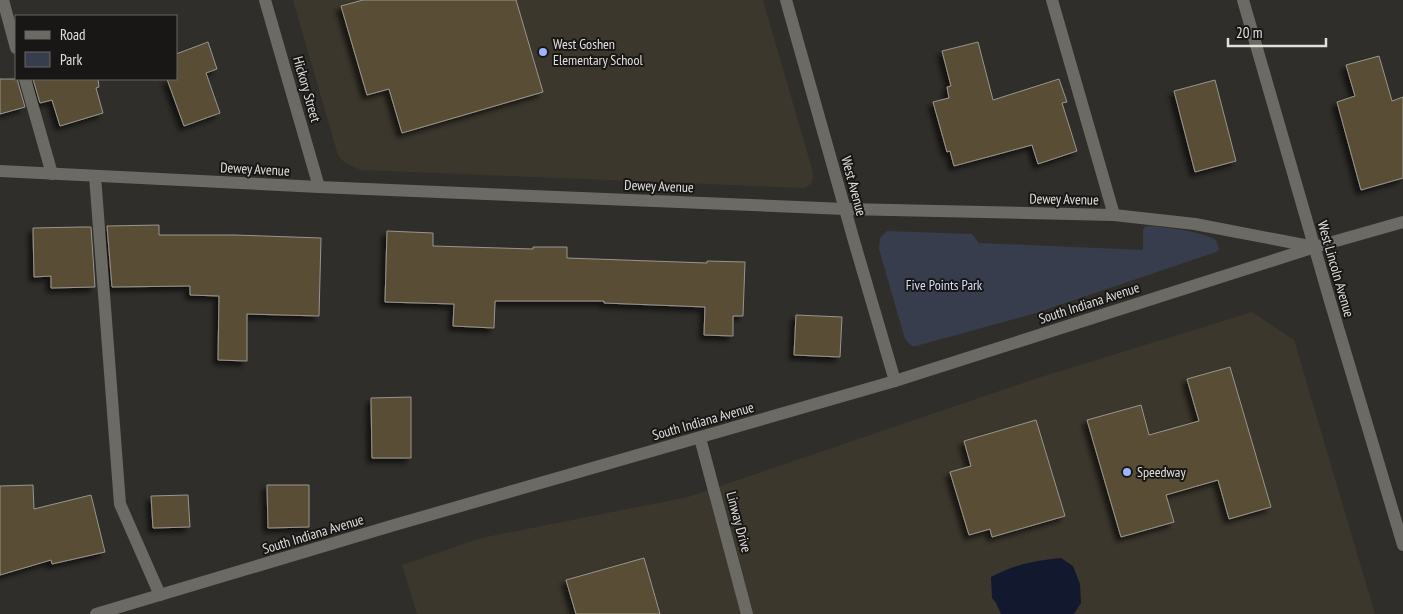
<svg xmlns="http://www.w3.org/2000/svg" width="1403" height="614" font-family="'PT Sans Narrow',sans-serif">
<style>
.built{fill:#3c372d}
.green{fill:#383d4e}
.water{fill:#12182d}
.building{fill:#5a4e34;stroke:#97958f;filter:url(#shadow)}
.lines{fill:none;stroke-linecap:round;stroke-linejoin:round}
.service{stroke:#6c6a65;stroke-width:12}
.minor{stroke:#6c6a65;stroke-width:12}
.tertiary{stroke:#6c6a65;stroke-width:12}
.poi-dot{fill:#9eb4fd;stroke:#181715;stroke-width:2}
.labels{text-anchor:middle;stroke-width:4;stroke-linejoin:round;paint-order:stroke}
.poi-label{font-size:14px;fill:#e0dfdc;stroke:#181715;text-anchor:start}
.street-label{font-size:14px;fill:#e0dfdc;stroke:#181715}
.park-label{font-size:14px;fill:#d4defd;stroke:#181715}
</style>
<defs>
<filter id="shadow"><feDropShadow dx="-4.5" dy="4.5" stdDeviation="2.5" flood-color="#0009"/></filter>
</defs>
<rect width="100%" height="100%" fill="#302e2a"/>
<g class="built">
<polygon points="293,0 763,0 812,169 813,177 811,184 804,188 363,170 356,168 343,161 338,155"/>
<polygon points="1252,312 1294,340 1375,614 417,614 402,565 481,538 688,497 1041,377"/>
</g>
<path class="green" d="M 1148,226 C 1171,228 1196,230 1216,240 L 1219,249 L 1216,252 L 1033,314 L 916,346 L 912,346 L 905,339 L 879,249 L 880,238 L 887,231 L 972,234 L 979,243 L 1143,250 L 1143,230 L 1145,227 Z"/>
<path class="water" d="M 1061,558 L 1073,566 L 1080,584 L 1081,603 L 1074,614 L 1001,614 L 996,603 L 992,598 L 991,577 C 1012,565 1037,560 1061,558 Z"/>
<g class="building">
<polygon points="363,0 516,0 543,92 402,133 389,89 367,95 341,6"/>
<polygon points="208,42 217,69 206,73 220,113 184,126 167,79 176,79 176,54"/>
<polygon points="978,42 993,100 1059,79 1067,102 1062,103 1077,151 1038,164 1032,145 954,166 950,151 947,152 933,102 949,98 947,87 951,86 942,51"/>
<polygon points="1379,56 1392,101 1403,97 1403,178 1361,190 1337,102 1355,96 1346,65"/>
<polygon points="0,79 17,79 25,107 0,114"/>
<polygon points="33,79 98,79 99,87 96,88 103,113 60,126 52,100 40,103"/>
<polygon points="1215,80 1236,161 1195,172 1174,91"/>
<polygon points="159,225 159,235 235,235 321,238 319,316 247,314 247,361 218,360 219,296 190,295 190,286 112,287 107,226"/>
<polygon points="81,227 91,227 95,287 51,288 51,276 34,277 33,228"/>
<polygon points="387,231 433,233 433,246 533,249 533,247 567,247 567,258 707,263 707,261 745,262 743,316 733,316 733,336 704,335 705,307 604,303 604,301 495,301 494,328 453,326 454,304 385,302"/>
<polygon points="796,315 842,317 840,357 794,355"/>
<polygon points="1230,367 1271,507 1229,519 1218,480 1166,495 1174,522 1121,537 1087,420 1141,405 1149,435 1199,421 1187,379"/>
<polygon points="411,397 411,458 372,458 371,398"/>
<polygon points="1036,420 1065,516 992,537 990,529 969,535 950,472 971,466 964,441"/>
<polygon points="33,485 34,509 91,495 105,552 52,564 51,560 0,575 0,486"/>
<polygon points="267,485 309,485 309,527 268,528"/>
<polygon points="188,495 190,527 153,528 151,496"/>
<polygon points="644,558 660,614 576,614 566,580"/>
</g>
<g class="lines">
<g class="service">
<polyline points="3,0 16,48"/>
<polyline points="1052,0 1114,215"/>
<polyline points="25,79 52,174"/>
<polyline points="95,176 120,504 160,595"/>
</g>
<g class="minor">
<polyline points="265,0 319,187"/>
<polyline points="786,0 854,241 895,381"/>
<polyline points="0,171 319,187 845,209 1114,215 1195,224 1315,247"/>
<polyline points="700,438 747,614"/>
</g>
<g class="tertiary">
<polyline points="1243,0 1330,301 1403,545"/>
<polyline points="96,614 391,526 895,381 1315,247 1403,222"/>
</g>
</g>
<g class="poi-dot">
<circle cx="543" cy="52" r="5"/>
<circle cx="1127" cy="472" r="5"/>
</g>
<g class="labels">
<g class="poi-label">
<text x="553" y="49">West Goshen<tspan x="553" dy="16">Elementary School</tspan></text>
<text x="1137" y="477">Speedway</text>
</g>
<g class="street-label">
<text transform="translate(307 89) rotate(74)" y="5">Hickory Street</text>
<text transform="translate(255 169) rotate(3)" y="5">Dewey Avenue</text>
<text transform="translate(659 186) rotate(2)" y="5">Dewey Avenue</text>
<text transform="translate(854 186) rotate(75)" y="5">West Avenue</text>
<text transform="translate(1064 199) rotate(1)" y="5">Dewey Avenue</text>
<text transform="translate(1336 269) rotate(74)" y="5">West Lincoln Avenue</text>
<text transform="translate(1089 303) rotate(-18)" y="5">South Indiana Avenue</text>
<text transform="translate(703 421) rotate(-16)" y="5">South Indiana Avenue</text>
<text transform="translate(739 522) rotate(75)" y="5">Linway Drive</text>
<text transform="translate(313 534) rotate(-17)" y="5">South Indiana Avenue</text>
</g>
<g class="park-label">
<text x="944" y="290">Five Points Park</text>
</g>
</g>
<rect x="15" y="15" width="162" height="65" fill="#181715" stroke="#686765"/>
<rect x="25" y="31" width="25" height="8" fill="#6c6a65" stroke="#686765"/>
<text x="60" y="40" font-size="15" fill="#e0dfdc">Road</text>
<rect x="25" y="52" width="25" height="15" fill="#383d4e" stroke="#686765"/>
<text x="60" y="65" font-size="15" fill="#e0dfdc">Park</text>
<path d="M1228 38v8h98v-8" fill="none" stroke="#e0dfdc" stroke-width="2.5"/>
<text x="1236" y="38" font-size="15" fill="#e0dfdc" stroke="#181715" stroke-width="4" paint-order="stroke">20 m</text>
</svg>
